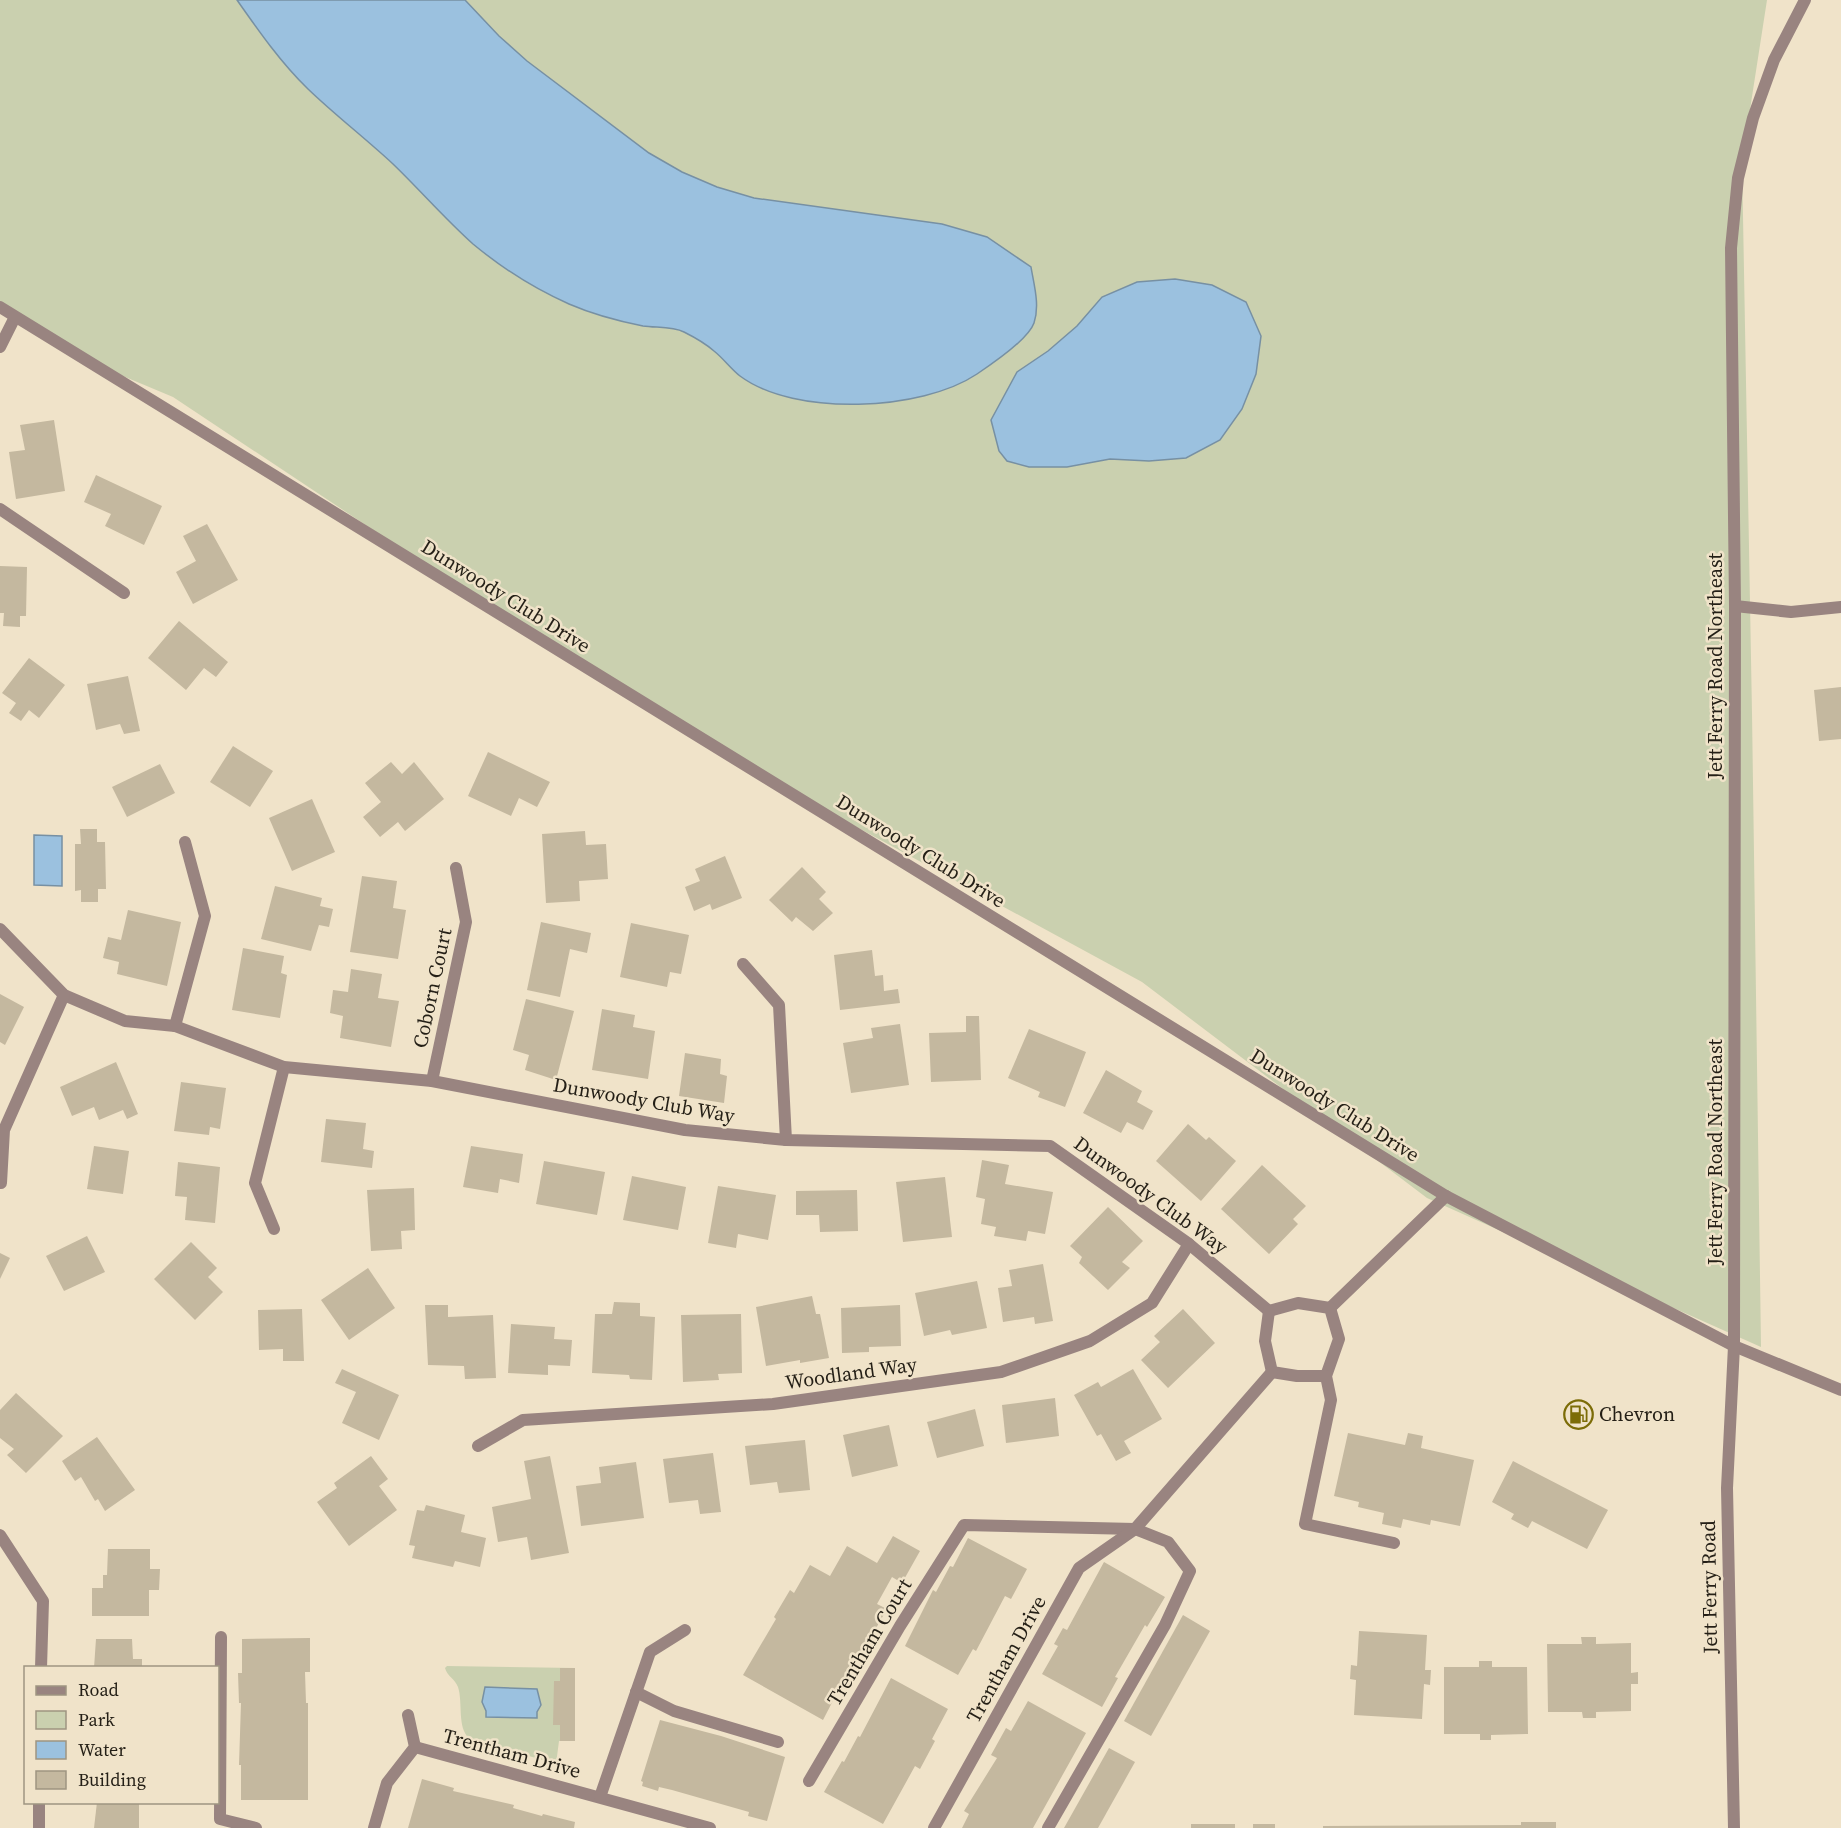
<svg xmlns="http://www.w3.org/2000/svg" width="1841" height="1828" font-family="'Source Serif 4',serif">
<style>
.green{fill:#cad0af}
.water{fill:#9bc1df;stroke:#7790a3;stroke-width:1.5}
.building{fill:#c4b89f}
.lines{fill:none;stroke-linecap:round;stroke-linejoin:round}
.minor{stroke:#998480;stroke-width:12}
.tertiary{stroke:#998480;stroke-width:12}
.labels{text-anchor:middle;stroke-width:5;stroke-linejoin:round;paint-order:stroke}
.street-label{font-size:20px;fill:#241f16;stroke:#f0e3c9}
.poi-label{font-size:20px;fill:#241f16;stroke:#f0e3c9;text-anchor:start}
</style>
<rect width="100%" height="100%" fill="#f0e3c9"/>
<g class="green">
<polygon points="0,0 1767,0 1742,161 1752,713 1761,1347 1427,1198 1142,982 772,781 474,597 173,397 68,353 0,303"/>
<path d="M 447,1666 L 575,1668 L 575,1741 L 559,1741 L 556,1764 L 469,1738 C 457,1728 463,1702 458,1687 C 455,1679 447,1676 445,1668 Z"/>
</g>
<g class="water">
<path d="M 237,0 L 465,0 L 499,36 L 527,61 L 649,153 L 682,172 L 717,187 L 754,198 L 942,224 L 987,237 L 1031,267 C 1034,285 1040,305 1034,323 C 1028,340 992,364 977,374 C 922,411 795,417 740,376 C 731,369 724,359 714,351 C 706,344 694,337 684,332 C 672,326 656,328 643,326 C 618,321 592,314 569,304 C 535,289 502,268 473,244 C 445,219 420,190 393,164 C 365,138 335,115 308,89 C 281,63 258,30 237,0 Z"/>
<polygon points="1175,279 1212,285 1246,302 1261,336 1256,374 1242,409 1220,440 1186,458 1149,461 1110,459 1067,467 1029,467 1007,461 999,451 991,420 1017,372 1048,351 1077,326 1102,297 1137,282"/>
<polygon points="34,835 62,836 62,886 34,885"/>
<polygon points="485,1687 537,1689 541,1705 537,1712 537,1718 486,1717 486,1711 482,1702"/>
</g>
<g class="building">
<polygon points="54,420 65,491 16,499 9,452 25,450 20,425"/>
<polygon points="96,475 162,506 144,545 105,526 111,514 84,502"/>
<polygon points="207,524 238,580 193,604 176,572 196,561 183,536"/>
<polygon points="0,566 27,567 26,616 20,616 20,627 3,626 4,613 0,613"/>
<polygon points="179,621 228,662 216,677 204,668 186,690 148,658"/>
<polygon points="29,658 65,685 39,718 29,710 21,721 9,713 16,703 2,693"/>
<polygon points="128,676 140,731 124,734 120,724 96,730 87,684"/>
<polygon points="1841,687 1841,739 1819,741 1814,690"/>
<polygon points="233,746 273,771 250,807 210,782"/>
<polygon points="488,752 550,782 537,807 519,798 511,816 468,796"/>
<polygon points="391,762 402,774 414,762 444,799 405,831 398,822 380,837 363,817 381,802 365,783"/>
<polygon points="160,764 175,793 127,817 112,787"/>
<polygon points="312,799 335,852 292,871 269,818"/>
<polygon points="80,829 97,829 97,842 105,842 106,889 98,889 98,902 81,902 81,890 75,891 75,844 81,844"/>
<polygon points="585,831 586,845 606,844 608,879 579,881 580,901 546,903 542,834"/>
<polygon points="725,856 742,898 712,910 710,904 694,911 685,887 700,881 695,869"/>
<polygon points="802,867 826,892 819,899 833,913 813,931 796,917 792,922 769,900"/>
<polygon points="362,876 397,881 393,908 406,910 398,959 350,952"/>
<polygon points="275,886 322,898 320,906 333,909 329,927 319,925 311,951 261,939"/>
<polygon points="128,910 181,922 167,986 117,974 119,962 103,958 108,937 121,940"/>
<polygon points="541,922 591,933 587,953 570,949 560,997 527,990"/>
<polygon points="631,923 689,935 681,974 670,972 667,987 620,977"/>
<polygon points="243,948 284,956 281,973 287,975 280,1018 232,1010"/>
<polygon points="872,950 875,976 883,975 884,991 898,989 900,1003 840,1010 834,955"/>
<polygon points="351,969 382,974 378,998 399,1001 391,1047 340,1038 343,1016 330,1013 333,990 348,992"/>
<polygon points="0,994 24,1007 5,1045 0,1042"/>
<polygon points="526,999 574,1011 556,1080 525,1070 529,1055 513,1050"/>
<polygon points="602,1009 635,1015 633,1027 655,1031 648,1079 592,1070"/>
<polygon points="966,1016 979,1016 981,1080 931,1082 929,1033 966,1032"/>
<polygon points="900,1024 909,1085 851,1093 843,1043 873,1038 871,1028"/>
<polygon points="1029,1029 1086,1052 1065,1107 1038,1097 1040,1092 1008,1078"/>
<polygon points="685,1053 721,1059 720,1074 727,1076 724,1103 679,1096"/>
<polygon points="116,1062 138,1114 127,1119 123,1110 99,1120 94,1107 72,1116 60,1087"/>
<polygon points="1106,1070 1142,1091 1137,1102 1153,1111 1143,1130 1127,1122 1121,1133 1083,1113"/>
<polygon points="181,1082 226,1088 220,1129 210,1127 209,1135 174,1131"/>
<polygon points="326,1119 366,1123 363,1149 374,1151 372,1168 321,1162"/>
<polygon points="1188,1124 1206,1140 1209,1137 1236,1161 1201,1201 1156,1161"/>
<polygon points="94,1146 129,1151 123,1194 87,1189"/>
<polygon points="471,1146 523,1154 519,1183 500,1179 498,1193 463,1187"/>
<polygon points="982,1160 1009,1165 1005,1184 1053,1192 1045,1234 1028,1231 1026,1241 994,1236 996,1227 981,1224 985,1199 976,1197"/>
<polygon points="544,1161 605,1172 597,1215 536,1204"/>
<polygon points="178,1162 220,1167 215,1223 185,1220 187,1197 175,1196"/>
<polygon points="1262,1165 1306,1206 1293,1219 1298,1224 1269,1254 1221,1209"/>
<polygon points="632,1176 686,1187 678,1230 623,1220"/>
<polygon points="945,1177 952,1237 903,1242 896,1182"/>
<polygon points="718,1186 776,1195 768,1240 738,1234 736,1248 708,1243"/>
<polygon points="414,1188 415,1230 401,1231 402,1249 371,1251 367,1190"/>
<polygon points="857,1190 858,1231 820,1232 819,1215 796,1215 796,1191"/>
<polygon points="1108,1207 1143,1241 1122,1262 1130,1268 1108,1290 1079,1263 1082,1257 1070,1246"/>
<polygon points="87,1236 105,1272 64,1291 46,1256"/>
<polygon points="191,1242 217,1268 208,1277 223,1292 195,1320 154,1279"/>
<polygon points="0,1253 10,1258 0,1279"/>
<polygon points="1043,1264 1053,1321 1035,1324 1034,1317 1003,1322 998,1288 1012,1286 1009,1270"/>
<polygon points="368,1268 395,1308 349,1340 321,1300"/>
<polygon points="977,1281 987,1328 952,1335 950,1330 924,1336 915,1293"/>
<polygon points="812,1296 816,1314 820,1314 829,1358 800,1363 800,1360 766,1366 756,1307"/>
<polygon points="614,1302 640,1303 640,1316 655,1317 652,1380 630,1379 629,1375 592,1373 595,1314 612,1314"/>
<polygon points="425,1305 448,1305 448,1317 493,1315 496,1378 465,1379 464,1366 428,1365"/>
<polygon points="900,1305 901,1346 869,1347 869,1352 842,1353 841,1308"/>
<polygon points="302,1309 304,1361 283,1361 283,1349 259,1350 258,1310"/>
<polygon points="1183,1309 1215,1343 1168,1388 1141,1360 1160,1342 1154,1336"/>
<polygon points="741,1314 742,1373 718,1374 719,1380 683,1382 681,1315"/>
<polygon points="511,1324 555,1327 554,1339 572,1340 570,1366 548,1365 548,1375 508,1373"/>
<polygon points="342,1369 399,1395 379,1440 342,1423 356,1392 335,1383"/>
<polygon points="1133,1369 1162,1419 1124,1441 1131,1453 1116,1461 1101,1434 1097,1436 1074,1395 1098,1382 1101,1387"/>
<polygon points="16,1393 63,1436 26,1473 7,1455 14,1449 0,1438 0,1410"/>
<polygon points="1055,1398 1059,1436 1006,1443 1002,1405"/>
<polygon points="975,1409 984,1446 937,1458 927,1422"/>
<polygon points="889,1425 898,1466 852,1477 843,1435"/>
<polygon points="1348,1433 1405,1445 1408,1433 1423,1436 1421,1448 1474,1460 1460,1526 1431,1520 1430,1525 1403,1519 1401,1528 1382,1524 1384,1513 1358,1507 1359,1502 1334,1496"/>
<polygon points="97,1437 135,1490 105,1511 98,1499 95,1501 81,1477 75,1481 62,1461"/>
<polygon points="805,1440 810,1490 779,1493 777,1482 750,1485 745,1446"/>
<polygon points="713,1453 721,1512 700,1514 698,1500 669,1503 663,1459"/>
<polygon points="371,1456 388,1479 379,1486 397,1510 349,1546 317,1502 337,1488 334,1483"/>
<polygon points="550,1456 569,1553 531,1560 527,1537 498,1542 492,1507 531,1499 524,1461"/>
<polygon points="1513,1461 1608,1510 1587,1549 1532,1521 1528,1528 1511,1519 1514,1514 1492,1502"/>
<polygon points="636,1462 644,1518 581,1526 576,1486 601,1483 599,1467"/>
<polygon points="426,1505 465,1515 461,1532 486,1538 480,1567 455,1561 453,1567 412,1558 415,1546 409,1545 417,1510 424,1511"/>
<polygon points="893,1536 920,1551 902,1583 892,1577 877,1604 887,1609 871,1637 870,1636 854,1663 853,1662 823,1720 743,1675 776,1619 774,1617 790,1590 794,1593 810,1565 830,1576 847,1546 877,1563"/>
<polygon points="968,1538 1027,1569 1011,1599 1005,1596 976,1651 973,1649 958,1675 905,1646 933,1590 936,1592 950,1566 953,1567"/>
<polygon points="108,1549 150,1549 150,1569 160,1569 159,1590 149,1590 149,1616 92,1616 92,1588 103,1588 103,1575 107,1575"/>
<polygon points="1104,1562 1165,1597 1147,1627 1145,1625 1115,1677 1118,1678 1102,1707 1042,1674 1058,1646 1054,1644 1063,1628 1067,1630"/>
<polygon points="1183,1615 1210,1631 1151,1736 1124,1721"/>
<polygon points="1359,1631 1427,1635 1425,1670 1431,1670 1430,1685 1424,1684 1422,1719 1354,1715 1356,1680 1350,1679 1351,1665 1357,1666"/>
<polygon points="1581,1637 1596,1637 1596,1644 1631,1643 1631,1673 1638,1672 1638,1684 1631,1684 1631,1711 1596,1712 1596,1718 1583,1718 1582,1712 1548,1712 1547,1644 1582,1644"/>
<polygon points="310,1638 310,1672 305,1672 306,1703 308,1703 308,1800 241,1800 241,1765 239,1765 241,1703 239,1703 238,1673 242,1673 242,1639"/>
<polygon points="96,1639 132,1639 133,1659 142,1659 142,1668 94,1668"/>
<polygon points="1479,1661 1492,1661 1492,1667 1527,1667 1528,1734 1491,1735 1491,1740 1480,1740 1480,1734 1444,1734 1444,1667 1479,1667"/>
<polygon points="560,1668 575,1668 575,1741 560,1741 560,1725 553,1725 554,1681 560,1681"/>
<polygon points="891,1678 948,1709 932,1739 935,1741 920,1769 915,1766 883,1824 824,1792 842,1761 844,1762 858,1736 860,1737"/>
<polygon points="1028,1701 1086,1733 1033,1828 962,1828 969,1814 964,1811 997,1758 991,1755 1006,1728 1011,1731"/>
<polygon points="660,1720 721,1736 785,1757 767,1821 748,1816 749,1812 672,1790 659,1787 658,1791 642,1786 643,1782 641,1781"/>
<polygon points="1109,1748 1135,1762 1098,1828 1064,1828"/>
<polygon points="422,1779 454,1788 453,1791 514,1805 513,1808 542,1816 543,1814 575,1822 574,1828 408,1828"/>
<polygon points="97,1802 139,1802 139,1828 94,1828"/>
<polygon points="1521,1822 1556,1822 1556,1828 1323,1828 1323,1826 1521,1825"/>
<rect x="1191" y="1824" width="44" height="4"/>
<rect x="1253" y="1824" width="22" height="4"/>
</g>
<g class="lines">
<g class="minor">
<polyline points="0,347 15,317"/>
<polyline points="0,509 124,593"/>
<polyline points="1735,606 1791,612 1841,607"/>
<polyline points="0,929 64,995 125,1021 175,1026 284,1067 432,1081 685,1130 786,1140 1050,1146 1189,1244 1269,1311"/>
<polyline points="743,964 779,1005 786,1140"/>
<polyline points="175,1026 205,916 185,842"/>
<polyline points="432,1081 466,922 456,868"/>
<polyline points="1,1183 4,1130 64,995"/>
<polyline points="274,1229 255,1183 284,1067"/>
<polyline points="1330,1308 1446,1196"/>
<polyline points="1269,1311 1298,1303 1330,1308 1339,1339 1326,1376 1331,1400 1305,1524 1394,1543"/>
<polyline points="1269,1311 1265,1341 1272,1372 1297,1376 1326,1376"/>
<polyline points="478,1446 523,1420 773,1404 1001,1372 1090,1341 1152,1303 1189,1244"/>
<polyline points="0,1535 43,1601 41,1668"/>
<polyline points="221,1637 220,1819 256,1828"/>
<polyline points="636,1692 674,1711 778,1742"/>
<polyline points="415,1747 710,1828"/>
<polyline points="809,1781 900,1626 964,1525 1135,1529 1168,1542 1190,1571 1165,1625 1048,1828"/>
<polyline points="600,1797 650,1652 685,1630"/>
<polyline points="39,1828 39,1802"/>
<polyline points="374,1828 387,1783 415,1747 408,1715"/>
<polyline points="934,1828 1079,1568 1135,1529 1272,1372"/>
</g>
<g class="tertiary">
<polyline points="0,307 1446,1196 1734,1346 1841,1390"/>
<polyline points="1734,1828 1727,1488 1734,1346 1735,606 1731,248 1738,178 1753,118 1774,60 1805,0"/>
</g>
</g>
<defs>
<symbol id="fuel-ring" viewBox="-11 -11 22 22"><circle r="9.5" fill="#f0e3c9" stroke="#7c6c07" stroke-width="1.5"/><path d="M-5.5-6h7V0h2V4h1.3V-2.5L3-4.5l.8-.8L6-3V5H2.5V1h-1V6h-7ZM-4.2-4.7v3.2H.2V-4.7Z" fill="#7c6c07"/></symbol>
</defs>
<g fill-rule="evenodd">
<use href="#fuel-ring" x="1562" y="1398" width="33" height="33"/>
</g>
<g class="labels">
<g class="street-label">
<text transform="translate(506 596) rotate(32)" y="7">Dunwoody Club Drive</text>
<text transform="translate(1715 666) rotate(-90)" y="7">Jett Ferry Road Northeast</text>
<text transform="translate(921 851) rotate(32)" y="7">Dunwoody Club Drive</text>
<text transform="translate(432 988) rotate(-78)" y="7">Coborn Court</text>
<text transform="translate(644 1100) rotate(10)" y="7">Dunwoody Club Way</text>
<text transform="translate(1335 1105) rotate(32)" y="7">Dunwoody Club Drive</text>
<text transform="translate(1715 1152) rotate(-90)" y="7">Jett Ferry Road Northeast</text>
<text transform="translate(1151 1195) rotate(36)" y="7">Dunwoody Club Way</text>
<text transform="translate(851 1373) rotate(-8)" y="7">Woodland Way</text>
<text transform="translate(1709 1587) rotate(-91)" y="7">Jett Ferry Road</text>
<text transform="translate(869 1642) rotate(-59)" y="7">Trentham Court</text>
<text transform="translate(1006 1659) rotate(-61)" y="7">Trentham Drive</text>
<text transform="translate(512 1753) rotate(15)" y="7">Trentham Drive</text>
</g>
<g class="poi-label">
<text x="1599" y="1421">Chevron</text>
</g>
</g>
<rect x="24" y="1666" width="195" height="138" fill="#f0e3c9" stroke="#9e9581" stroke-width="1.5"/>
<rect x="36" y="1686" width="30" height="9" fill="#998480" stroke="#9e9581" stroke-width="1.5"/>
<text x="78" y="1696" font-size="18" fill="#241f16">Road</text>
<rect x="36" y="1711" width="30" height="18" fill="#cad0af" stroke="#9e9581" stroke-width="1.5"/>
<text x="78" y="1726" font-size="18" fill="#241f16">Park</text>
<rect x="36" y="1741" width="30" height="18" fill="#9bc1df" stroke="#9e9581" stroke-width="1.5"/>
<text x="78" y="1756" font-size="18" fill="#241f16">Water</text>
<rect x="36" y="1771" width="30" height="18" fill="#c4b89f" stroke="#9e9581" stroke-width="1.5"/>
<text x="78" y="1786" font-size="18" fill="#241f16">Building</text>
</svg>
